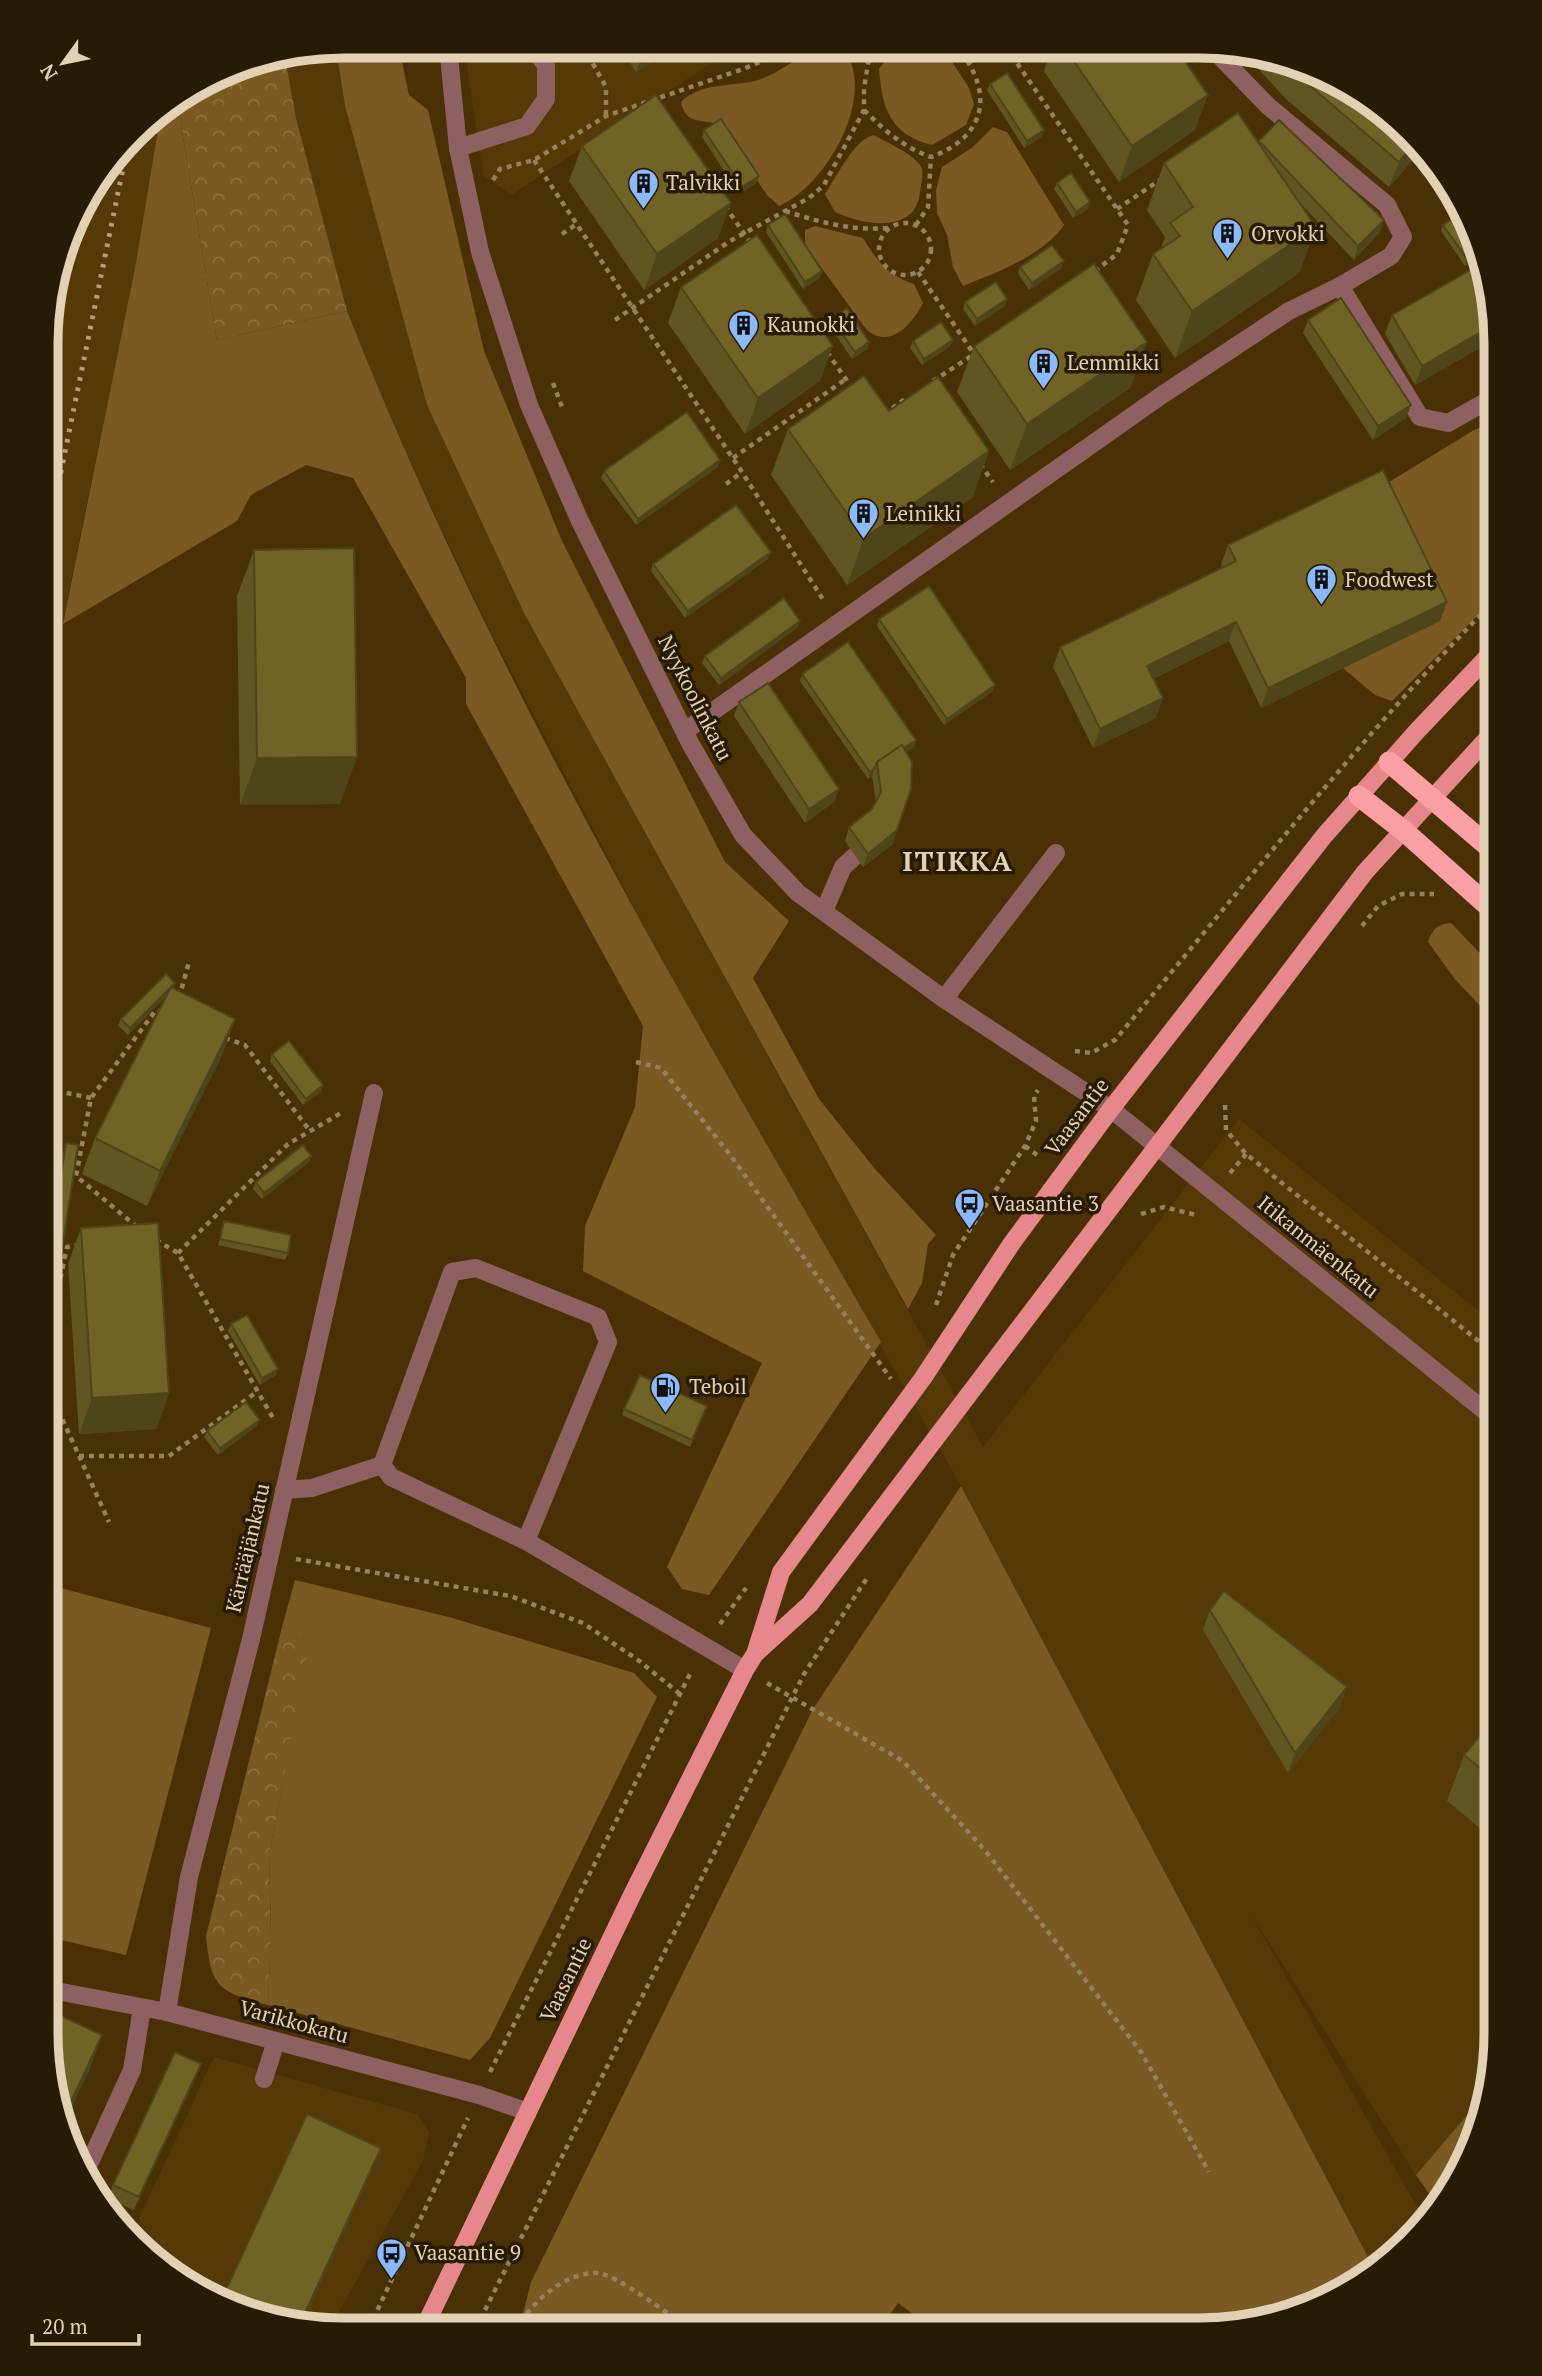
<svg xmlns="http://www.w3.org/2000/svg" width="1542" height="2376" font-family="'PT Serif',serif">
<style>
.built{fill:#553906}
.green{fill:#7a5922}
.forest{fill:url(#forest-crowns)}
.lines{fill:none;stroke-linecap:round;stroke-linejoin:round}
.path{stroke:#96815e;stroke-width:4.5;stroke-dasharray:5 5;stroke-linecap:butt}
.minor{stroke:#8f6062;stroke-width:18}
.major{stroke:#e6878c;stroke-width:18}
.highway{stroke:#fa9fa3;stroke-width:21}
.rail{stroke:#b39f7f;stroke-width:5;stroke-dasharray:3.5 7;stroke-linecap:butt}
.wall{fill:#615521}
.shaded-wall{fill:#4f451b}
.building{fill:#716326;stroke:#4f451b;stroke-width:2}
.labels{text-anchor:middle;stroke-width:7;stroke-linejoin:round;paint-order:stroke}
.poi-label{font-size:21px;fill:#e3d1b6;stroke:#281b05;text-anchor:start}
.street-label{font-size:21px;fill:#e3d1b6;stroke:#281b05}
.district-label{font-size:28px;font-weight:bold;letter-spacing:2px;fill:#e3d1b6;stroke:#281b05}
.rim{fill:none;stroke:#e3d1b6;stroke-width:9}
</style>
<defs>
<pattern id="forest-crowns" width="20" height="18" patternUnits="userSpaceOnUse" patternTransform="scale(1.75)"><rect width="20" height="18" fill="#7a5922"/><path d="M2 6a3 3 0 1 1 6 0M12 15a3 3 0 1 1 6 0" fill="none" stroke="#8d7040"/></pattern>
</defs>
<rect width="100%" height="100%" fill="#493105"/>
<g class="built">
<polygon points="464,46 736,47 511,195 483,175"/>
<polygon points="336,47 345,106 427,405 524,613 983,1447 1239,1119 1496,1325 1496,2053 1489,2089 1416,2175 1250,1913 1425,2221 1376,2272 961,1486 677,990 488,627 388,416 347,311 296,118 285,57"/>
<polygon points="161,111 136,263 47,699 48,319 55,280 76,211 147,120"/>
<polygon points="214,2057 417,2114 429,2132 423,2161 330,2328 305,2328 230,2308 162,2269 130,2238"/>
</g>
<g class="green">
<polygon points="343,46 399,48 409,95 428,110 484,351 562,541 725,862 789,921 753,978 819,1099 875,1169 936,1235 928,1244 922,1283 908,1309 524,613 427,405 345,106 336,47"/>
<path d="M 826,47 L 845,51 C 877,97 825,187 779,206 L 767,195 L 720,125 C 702,118 686,126 681,102 C 701,82 732,87 758,80 C 783,72 800,53 826,47 Z"/>
<path d="M 906,47 L 935,47 L 949,57 L 969,88 L 974,104 L 966,125 L 932,145 C 890,135 882,108 879,69 L 889,56 Z"/>
<path d="M 177,101 L 217,340 L 347,311 C 488,670 688,1009 881,1342 L 709,1595 L 682,1589 L 667,1567 L 762,1363 L 583,1271 L 585,1226 L 635,1107 L 643,1026 L 466,704 L 466,678 L 353,478 L 306,465 L 251,495 L 237,521 L 63,624 L 136,263 L 161,111 Z"/>
<path d="M 993,127 L 1007,132 L 1064,225 C 1044,255 996,273 963,286 L 953,267 L 947,235 L 937,213 L 936,190 L 942,167 L 973,147 Z"/>
<path d="M 874,135 C 887,143 912,153 920,165 C 925,172 921,184 920,192 C 916,235 862,225 835,212 L 825,194 C 836,178 855,138 874,135 Z"/>
<path d="M 815,226 L 863,238 C 877,261 888,276 914,284 L 923,303 C 911,326 889,350 866,329 L 805,245 L 805,230 Z"/>
<polygon points="1496,422 1496,597 1392,701 1375,695 1343,668 1439,621 1376,490 1474,430"/>
<path d="M 1451,923 L 1496,970 L 1496,1023 L 1454,978 L 1428,942 C 1432,929 1438,924 1451,923 Z"/>
<polygon points="961,1486 1376,2272 1313,2308 1199,2330 935,2330 898,2303 879,2330 519,2329 531,2282 813,1709"/>
<polygon points="295,1580 449,1617 634,1673 657,1697 490,2038 470,2060 268,2005 271,1930 269,1854 311,1636 282,1627"/>
<polygon points="46,1584 211,1628 126,1955 56,1939 52,1836 46,1811"/>
<path d="M 1489,2089 C 1479,2137 1465,2165 1437,2205 L 1416,2175 Z"/>
</g>
<g class="forest">
<polygon points="285,57 296,118 347,311 217,340 177,101 230,68"/>
<path d="M 282,1627 L 312,1635 L 269,1854 L 271,1935 L 268,2005 C 219,1992 211,1988 206,1936 Z"/>
</g>
<g class="lines">
<g class="path">
<polyline points="583,46 606,87 606,116"/>
<polyline points="755,47 765,60"/>
<polyline points="1006,47 1128,225 1117,254 1095,271"/>
<polyline points="1012,56 1025,47"/>
<polyline points="970,62 991,47"/>
<path d="M 864,110 C 885,131 903,147 931,157 C 988,136 994,91 957,47"/>
<polyline points="534,160 742,472 824,601"/>
<polyline points="493,180 500,169 534,160 606,116 743,69 796,47"/>
<polyline points="725,206 752,245"/>
<polyline points="1117,209 1160,180"/>
<path d="M 785,211 C 820,222 851,231 888,228"/>
<circle cx="905" cy="249" r="26"/>
<polyline points="916,225 928,207 931,157"/>
<polyline points="562,234 577,224"/>
<polyline points="918,272 974,354"/>
<polyline points="615,320 730,241 809,198 824,185 864,110 864,88 870,52 866,47"/>
<polyline points="827,352 852,388"/>
<polyline points="1136,358 1147,374"/>
<polyline points="933,381 973,355"/>
<polyline points="553,383 562,407"/>
<polyline points="884,414 908,397"/>
<polyline points="733,458 846,379"/>
<polyline points="980,464 993,482"/>
<polyline points="726,484 742,472"/>
<polyline points="1362,926 1378,906 1402,894 1434,894"/>
<polyline points="179,998 189,962"/>
<polyline points="225,1038 245,1045 310,1131"/>
<path d="M 1075,1051 L 1091,1053 L 1115,1040 C 1240,891 1359,738 1496,599"/>
<polyline points="636,1062 661,1068 731,1156 891,1379"/>
<polyline points="47,1089 91,1098"/>
<polyline points="1225,1105 1226,1130 1246,1154 1496,1355"/>
<polyline points="1025,1146 1041,1158"/>
<polyline points="1230,1173 1246,1154"/>
<polyline points="1141,1214 1164,1207 1196,1215"/>
<polyline points="137,1227 76,1176 91,1098 156,1010 162,1012"/>
<polyline points="156,1240 178,1253 273,1418"/>
<polyline points="178,1253 288,1144 341,1113"/>
<polyline points="936,1305 953,1255 1025,1146 1036,1121 1034,1096 1038,1090"/>
<polyline points="46,1347 67,1247 79,1245"/>
<polyline points="46,1383 109,1522"/>
<polyline points="79,1456 169,1456 258,1391"/>
<polyline points="296,1559 510,1596 583,1623 638,1660 680,1694"/>
<polyline points="720,1624 746,1588"/>
<polyline points="767,1683 903,1761 984,1849 1141,2052 1209,2172"/>
<polyline points="490,2072 692,1670"/>
<polyline points="369,2328 468,2118"/>
<polyline points="476,2328 804,1674 869,1575"/>
<path d="M 514,2329 C 534,2303 561,2273 597,2273 C 615,2273 672,2317 690,2329"/>
</g>
<g class="minor">
<polyline points="448,46 458,148 480,252 529,405 579,519 690,743 743,835 798,893 944,999 1111,1109 1496,1420"/>
<polyline points="458,148 527,126 546,99 546,65 531,46"/>
<polyline points="1340,286 1420,417 1448,423 1496,396"/>
<polyline points="685,731 1162,395 1289,311 1340,286 1391,256 1403,237 1387,205 1268,106 1212,48"/>
<polyline points="824,911 843,867 855,856"/>
<polyline points="944,999 1056,853"/>
<polyline points="284,1490 312,1488 382,1465"/>
<polyline points="526,1541 608,1342 598,1317 476,1268 452,1272 382,1465 391,1477 526,1541 745,1670"/>
<polyline points="46,1989 167,2012 479,2095 528,2112"/>
<polyline points="167,2012 189,1877 251,1639 374,1093"/>
<polyline points="264,2079 276,2041"/>
<polyline points="84,2175 132,2070 142,2008"/>
</g>
<g class="major">
<polyline points="756,1651 781,1572 923,1378 1012,1243 1111,1109 1324,836 1417,731 1496,648"/>
<polyline points="424,2328 633,1893 745,1670 755,1654 810,1604 1365,872 1496,729"/>
</g>
<g class="highway">
<polyline points="1389,762 1496,853"/>
<polyline points="1359,796 1404,831 1496,913"/>
</g>
<polyline class="rail" points="48,535 128,144"/>
</g>
<g class="wall">
<polygon points="619,46 675,46 636,72"/>
<polygon points="1052,48 1176,48 1195,130 1119,182 1044,71"/>
<polygon points="1239,48 1312,68 1418,154 1389,187 1286,99"/>
<polygon points="990,84 1044,130 1041,137 1024,148 987,90"/>
<polygon points="704,130 759,176 756,183 739,194 702,137"/>
<polygon points="1259,141 1384,220 1379,233 1354,260 1298,201 1316,227 1299,273 1175,358 1136,300 1153,254 1161,248 1165,237 1147,210 1164,163 1258,142"/>
<polygon points="582,146 718,238 644,290 569,181"/>
<polygon points="1057,183 1088,209 1073,218 1054,189"/>
<polygon points="768,225 820,278 803,289 766,232"/>
<polygon points="1443,225 1479,256 1465,266 1441,231"/>
<polygon points="1481,264 1496,339 1415,385 1385,334 1392,315"/>
<polygon points="1020,267 1062,268 1029,290 1018,273"/>
<polygon points="681,287 820,381 745,434 668,323"/>
<polygon points="965,302 1005,306 975,326 963,309"/>
<polygon points="832,319 869,342 867,349 852,359 829,325"/>
<polygon points="1308,320 1411,405 1406,418 1373,440 1303,333"/>
<polygon points="913,341 950,346 922,365 910,348"/>
<polygon points="1147,342 1130,388 1010,470 957,392 974,346"/>
<polygon points="889,411 989,451 972,498 847,585 771,475 788,429"/>
<polygon points="718,467 636,525 601,478 604,471"/>
<polygon points="1228,545 1440,621 1261,708 1229,641 1153,679 1156,718 1093,748 1053,667 1060,647 1222,568 1221,564"/>
<polygon points="254,550 340,804 240,805 237,596"/>
<polygon points="768,559 685,618 651,571 653,564"/>
<polygon points="879,619 995,685 993,691 944,725 877,626"/>
<polygon points="798,627 719,685 702,663 705,656"/>
<polygon points="802,674 914,747 906,752 893,844 863,867 845,841 849,827 872,809 876,803 872,776 868,779 800,681"/>
<polygon points="739,702 839,789 834,802 805,823 734,716"/>
<polygon points="173,988 235,1019 222,1055 147,1206 82,1174 95,1138 165,997 128,1035 118,1025 121,1019"/>
<polygon points="272,1054 323,1085 321,1092 303,1105 270,1061"/>
<polygon points="66,1143 59,1269 54,1282 47,1281 47,1252 62,1157"/>
<polygon points="311,1156 309,1162 262,1199 253,1189 256,1182"/>
<polygon points="224,1221 288,1253 285,1260 218,1245"/>
<polygon points="81,1228 169,1393 156,1429 79,1434 68,1264"/>
<polygon points="231,1324 276,1375 260,1385 228,1331"/>
<polygon points="624,1409 705,1413 690,1447 622,1415"/>
<polygon points="257,1426 218,1455 204,1437 207,1431"/>
<polygon points="1210,1610 1347,1687 1340,1707 1288,1773 1203,1630"/>
<polygon points="1496,1716 1496,1841 1447,1801 1464,1755"/>
<polygon points="201,2064 196,2077 134,2210 108,2199 113,2185"/>
</g>
<g class="shaded-wall">
<polygon points="653,46 675,46 636,72 643,53"/>
<polygon points="1208,95 1195,130 1119,182 1132,146"/>
<polygon points="1044,130 1041,137 1024,148 1027,141"/>
<polygon points="1415,142 1420,147 1418,154 1389,187 1399,162"/>
<polygon points="759,176 756,183 739,194 742,187"/>
<polygon points="1090,202 1088,209 1073,218 1076,212"/>
<polygon points="731,203 718,238 644,290 657,254"/>
<polygon points="1384,220 1379,233 1354,260 1358,246"/>
<polygon points="1316,227 1299,273 1175,358 1192,311"/>
<polygon points="1478,251 1479,256 1465,266 1467,259"/>
<polygon points="1064,261 1062,268 1029,290 1032,283"/>
<polygon points="822,271 820,278 803,289 805,282"/>
<polygon points="1007,299 1005,306 975,326 977,319"/>
<polygon points="1493,325 1496,339 1415,385 1422,366"/>
<polygon points="953,340 950,346 922,365 924,359"/>
<polygon points="869,342 867,349 852,359 855,352"/>
<polygon points="1147,342 1130,388 1010,470 1027,424"/>
<polygon points="833,346 820,381 745,434 758,398"/>
<polygon points="1411,405 1406,418 1373,440 1378,426"/>
<polygon points="989,451 972,498 847,585 864,538"/>
<polygon points="720,460 718,467 636,525 638,519"/>
<polygon points="771,552 768,559 685,618 688,611"/>
<polygon points="1447,602 1440,621 1261,708 1268,688"/>
<polygon points="800,621 798,627 719,685 721,678"/>
<polygon points="1236,622 1229,641 1140,685 1147,666"/>
<polygon points="995,685 993,691 944,725 947,719"/>
<polygon points="1163,698 1156,718 1093,748 1100,729"/>
<polygon points="916,740 914,747 878,771 878,767"/>
<polygon points="357,757 340,804 240,805 257,758"/>
<polygon points="874,769 872,776 868,779 870,772"/>
<polygon points="839,789 834,802 805,823 809,809"/>
<polygon points="897,830 893,844 863,867 868,854"/>
<polygon points="175,983 173,990 128,1035 130,1028"/>
<polygon points="235,1019 222,1055 147,1206 160,1171"/>
<polygon points="323,1085 321,1092 303,1105 306,1099"/>
<polygon points="311,1156 309,1162 262,1199 264,1193"/>
<polygon points="278,1369 276,1375 260,1385 262,1378"/>
<polygon points="169,1393 156,1429 79,1434 92,1398"/>
<polygon points="260,1420 257,1426 218,1455 220,1448"/>
<polygon points="1347,1687 1340,1707 1288,1773 1295,1753"/>
<polygon points="102,2035 89,2071 64,2124 63,2119"/>
<polygon points="201,2064 196,2077 134,2210 139,2197"/>
<polygon points="381,2148 371,2173 301,2327 299,2326"/>
</g>
<g class="building">
<polygon points="639,46 653,46 643,53"/>
<polygon points="1065,48 1176,48 1208,95 1132,146"/>
<polygon points="1283,60 1312,68 1380,107 1415,142 1399,162 1295,73"/>
<polygon points="1007,73 1044,130 1027,141 990,84"/>
<polygon points="656,95 731,203 657,254 582,146"/>
<polygon points="1238,113 1316,227 1192,311 1153,254 1180,236 1170,223 1193,207 1164,163"/>
<polygon points="721,119 759,176 742,187 704,130"/>
<polygon points="1279,120 1384,220 1358,246 1259,141"/>
<polygon points="1071,173 1090,202 1076,212 1057,183"/>
<polygon points="1463,211 1474,229 1478,251 1467,259 1443,225"/>
<polygon points="785,214 822,271 805,282 768,225"/>
<polygon points="757,235 833,346 758,398 681,287"/>
<polygon points="1052,245 1064,261 1032,283 1020,267"/>
<polygon points="1094,264 1147,342 1027,424 974,346"/>
<polygon points="1481,264 1493,325 1422,366 1392,315"/>
<polygon points="996,282 1007,299 977,319 965,302"/>
<polygon points="1341,298 1411,405 1378,426 1308,320"/>
<polygon points="847,308 869,342 855,352 832,319"/>
<polygon points="941,322 953,340 924,359 913,341"/>
<polygon points="864,376 889,411 938,377 989,451 864,538 788,429"/>
<polygon points="687,412 720,460 638,519 604,471"/>
<polygon points="1383,470 1447,602 1268,688 1236,622 1147,666 1163,698 1100,729 1060,647 1236,561 1228,545"/>
<polygon points="736,505 771,552 688,611 653,564"/>
<polygon points="354,548 357,757 257,758 254,550"/>
<polygon points="929,586 995,685 947,719 879,619"/>
<polygon points="784,598 800,621 721,678 705,656"/>
<polygon points="848,642 916,740 904,748 902,745 877,762 874,769 870,772 802,674"/>
<polygon points="768,683 839,789 809,809 739,702"/>
<polygon points="902,745 912,762 911,789 897,830 868,854 849,827 872,809 881,792 877,762"/>
<polygon points="166,974 175,983 130,1028 121,1019"/>
<polygon points="171,987 235,1019 160,1171 95,1138"/>
<polygon points="289,1041 323,1085 306,1099 272,1054"/>
<polygon points="66,1143 78,1145 59,1269 47,1267"/>
<polygon points="303,1145 311,1156 264,1193 256,1182"/>
<polygon points="224,1221 291,1235 288,1253 220,1239"/>
<polygon points="158,1223 169,1393 92,1398 81,1228"/>
<polygon points="247,1315 278,1369 262,1378 231,1324"/>
<polygon points="640,1375 707,1406 692,1440 624,1409"/>
<polygon points="246,1402 260,1420 220,1448 207,1431"/>
<polygon points="1224,1591 1347,1687 1295,1753 1210,1610"/>
<polygon points="1496,1716 1496,1781 1464,1755"/>
<polygon points="46,2009 102,2035 63,2119 46,2033"/>
<polygon points="175,2052 201,2064 139,2197 113,2185"/>
<polygon points="307,2114 381,2148 299,2326 230,2308 220,2303"/>
</g>
<defs>
<symbol id="building-pin" viewBox="-11 -11 22 30"><path d="M0 17L-7.5 6A9.5 9.5 0 1 1 7.5 6Z" fill="#8abafc" stroke="#281b05"/><path d="M-4-6H4V6H1V3H-1V6H-4ZM-2.5-4.3h1.7v1.8h-1.7ZM.8-4.3h1.7v1.8H.8ZM-2.5-1h1.7V.8h-1.7ZM.8-1h1.7V.8H.8Z" fill="#111"/></symbol>
<symbol id="bus-pin" viewBox="-11 -11 22 30"><path d="M0 17L-7.5 6A9.5 9.5 0 1 1 7.5 6Z" fill="#8abafc" stroke="#281b05"/><path d="M-5-6H5V4H4V6H2V4H-2V6H-4V4H-5ZM-3.5-4V0h7V-4ZM-3.5 1.2v1.5H-2V1.2ZM2 1.2v1.5H3.5V1.2Z" fill="#111"/></symbol>
<symbol id="fuel-pin" viewBox="-11 -11 22 30"><path d="M0 17L-7.5 6A9.5 9.5 0 1 1 7.5 6Z" fill="#8abafc" stroke="#281b05"/><path d="M-5.5-6h7V0h2V4h1.3V-2.5L3-4.5l.8-.8L6-3V5H2.5V1h-1V6h-7ZM-4.2-4.7v3.2H.2V-4.7Z" fill="#111"/></symbol>
</defs>
<g fill-rule="evenodd">
<use href="#building-pin" x="626" y="166" width="35" height="47"/>
<use href="#building-pin" x="1210" y="216" width="35" height="47"/>
<use href="#building-pin" x="726" y="308" width="35" height="47"/>
<use href="#building-pin" x="1026" y="346" width="35" height="47"/>
<use href="#building-pin" x="846" y="496" width="35" height="47"/>
<use href="#building-pin" x="1304" y="562" width="35" height="47"/>
<use href="#bus-pin" x="952" y="1186" width="35" height="47"/>
<use href="#fuel-pin" x="648" y="1370" width="35" height="47"/>
<use href="#bus-pin" x="374" y="2236" width="35" height="47"/>
</g>
<g class="labels">
<g class="poi-label">
<text x="666" y="190">Talvikki</text>
<text x="1251" y="241">Orvokki</text>
<text x="767" y="332">Kaunokki</text>
<text x="1067" y="370">Lemmikki</text>
<text x="886" y="521">Leinikki</text>
<text x="1345" y="587">Foodwest</text>
<text x="992" y="1211">Vaasantie 3</text>
<text x="689" y="1394">Teboil</text>
<text x="414" y="2260">Vaasantie 9</text>
</g>
<g class="street-label">
<text transform="translate(695 698) rotate(63)" y="7">Nyykoolinkatu</text>
<text transform="translate(1077 1117) rotate(-53)" y="7">Vaasantie</text>
<text transform="translate(1318 1247) rotate(39)" y="7">Itikanmäenkatu</text>
<text transform="translate(248 1548) rotate(-77)" y="7">Kärrääjänkatu</text>
<text transform="translate(566 1980) rotate(-64)" y="7">Vaasantie</text>
<text transform="translate(294 2022) rotate(15)" y="7">Varikkokatu</text>
</g>
<g class="district-label">
<text x="958" y="871">ITIKKA</text>
</g>
</g>
<path d="M0 0H1542V2376H0ZM343 58H1199A285 285 0 0 1 1484 343V2033A285 285 0 0 1 1199 2318H343A285 285 0 0 1 58 2033V343A285 285 0 0 1 343 58Z" fill="#281b05" fill-rule="evenodd"/>
<path class="rim" d="M343 58H1199A285 285 0 0 1 1484 343V2033A285 285 0 0 1 1199 2318H343A285 285 0 0 1 58 2033V343A285 285 0 0 1 343 58Z"/>
<g transform="translate(63 63) rotate(237)" stroke="#281b05" stroke-width="5" paint-order="stroke">
<path d="M0-5L12 26L0 18L-12 26Z" fill="#e3d1b6"/>
<text y="-10" font-size="19" font-weight="bold" text-anchor="middle" fill="#e3d1b6">N</text>
</g>
<path d="M32 2334v10h107v-10" fill="none" stroke="#e3d1b6" stroke-width="3.5"/>
<text x="42" y="2334" font-size="21" fill="#e3d1b6" stroke="#281b05" stroke-width="5" paint-order="stroke">20 m</text>
</svg>
